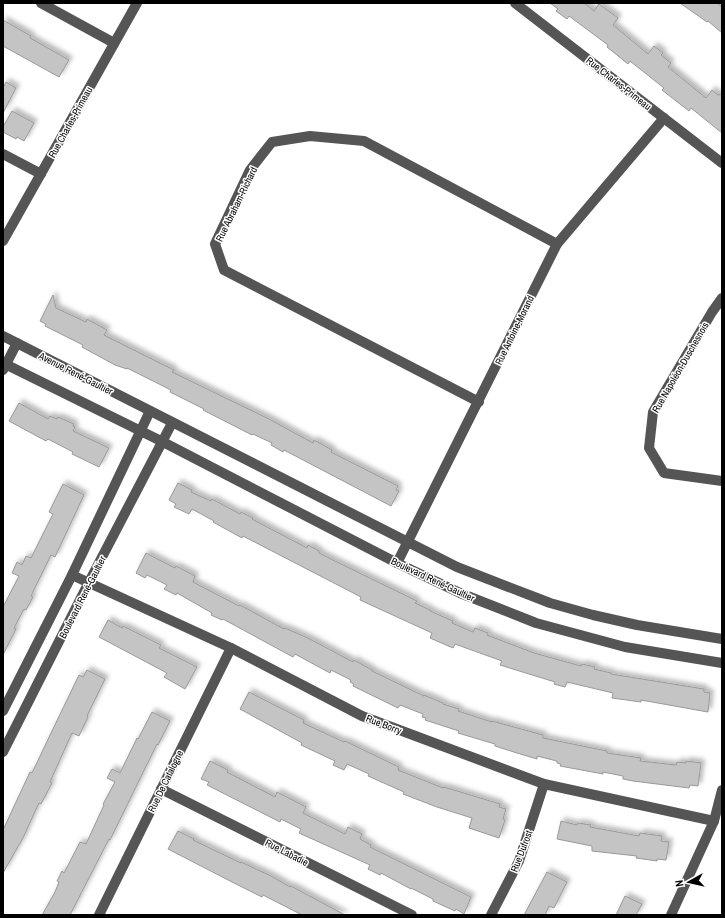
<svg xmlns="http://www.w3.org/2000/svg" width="725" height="918" font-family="'Archivo Narrow',sans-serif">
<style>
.building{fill:#c4c4c4;stroke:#999;filter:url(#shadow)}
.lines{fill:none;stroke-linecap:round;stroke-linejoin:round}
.minor{stroke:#555;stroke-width:10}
.labels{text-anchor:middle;stroke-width:3;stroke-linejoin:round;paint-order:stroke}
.street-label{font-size:10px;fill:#000;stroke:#fff}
</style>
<defs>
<filter id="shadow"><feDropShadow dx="3.5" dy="-3.5" stdDeviation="2" flood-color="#0004"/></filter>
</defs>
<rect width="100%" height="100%" fill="#fff"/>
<g class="building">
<polygon points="550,3 584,3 594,11 599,4 618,18 613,25 648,54 654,46 663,53 661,55 671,63 668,67 706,98 712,90 718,95 722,94 722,133 691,108 689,111 662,90 664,88 630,61 628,64 607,47 608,45 569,16 567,19 556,11 558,9"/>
<polygon points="680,3 717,3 722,7 722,33 708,21 707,22"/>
<polygon points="3,20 31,36 30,38 69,60 59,77 3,46"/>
<polygon points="6,82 16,88 3,113 3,88"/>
<polygon points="12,111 34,123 24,141 17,137 16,139 3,132 3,127"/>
<polygon points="53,295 56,308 86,322 87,319 107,330 104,335 174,370 172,372 269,419 313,443 314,440 332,450 331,452 398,486 396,490 399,491 391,506 284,450 283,452 271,445 272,443 253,434 252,435 203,410 204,409 170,392 171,390 127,368 127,369 115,365 82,347 83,345 45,326 46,324 40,321"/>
<polygon points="19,403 48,419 50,416 57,419 58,417 74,424 73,426 75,427 73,431 109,448 99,467 72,454 73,452 48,439 46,441 9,421"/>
<polygon points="178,483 192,490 191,492 211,501 212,499 240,514 241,512 253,518 252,519 307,548 308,545 319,551 319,553 337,562 417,601 415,603 430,610 430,611 453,621 452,623 473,632 475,628 488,633 487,635 534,653 581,666 582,664 595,667 594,669 611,673 611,674 704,689 704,692 710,693 708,712 641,700 641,702 612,698 613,693 567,682 565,687 554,684 555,682 500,665 502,661 455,644 453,648 430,638 432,633 360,600 361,597 243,536 242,538 213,522 214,521 192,509 189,514 174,507 176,504 169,500"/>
<polygon points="63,484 84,495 55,557 51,555 31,596 33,597 26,610 24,609 14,628 16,629 3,655 3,607 19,576 12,573 17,562 22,565 26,556 31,558 53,514 49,512"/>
<polygon points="146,553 175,568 176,566 195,576 193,582 239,606 240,605 284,629 285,628 310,639 353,662 354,660 372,670 372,671 424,696 424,695 443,703 443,704 459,709 458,711 492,722 492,721 543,735 543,738 607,751 607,753 641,758 640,761 676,765 677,762 686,763 686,761 701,763 698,786 690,785 689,788 633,781 623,779 623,776 603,772 603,774 560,766 561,764 557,763 557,761 537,756 537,759 517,753 495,746 495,744 458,733 459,731 425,720 426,718 422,717 423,714 400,705 398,708 353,686 354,684 350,682 351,680 331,670 330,673 295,654 293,657 223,619 222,620 211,615 212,613 177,593 176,595 164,589 167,585 147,575 145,578 136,573"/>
<polygon points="108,620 122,628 123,626 161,645 159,648 197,667 185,689 164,677 167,673 99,637"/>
<polygon points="87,670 105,679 87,716 88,717 79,736 72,733 50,782 52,783 41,804 39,803 23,838 3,873 3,830 30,772 32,773 51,733 79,675 83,677"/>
<polygon points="249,692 304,720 303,723 344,742 345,741 399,767 398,770 443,788 444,787 500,804 499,807 506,809 503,819 505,820 499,838 469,828 472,818 437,807 403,794 404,792 368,776 369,774 347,764 344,770 333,765 335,761 301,745 302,743 240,709"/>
<polygon points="152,712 170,721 158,745 157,744 110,840 109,839 70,915 42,915 55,892 59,882 57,881 62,871 64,873 80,842 86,844 104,805 103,804 115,782 107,778 112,769 120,773 137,738 138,739"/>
<polygon points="210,761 228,770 227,772 275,797 277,792 306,807 303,813 345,834 348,827 362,834 360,839 371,845 370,847 471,897 464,914 456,909 455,911 433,901 433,899 411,888 411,889 381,873 380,875 368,869 370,865 299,833 301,829 281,819 280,822 207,785 209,782 201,779"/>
<polygon points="561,821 577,825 578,823 591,825 590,827 639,836 640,833 662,836 661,841 669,842 666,860 657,859 657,861 636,858 637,856 592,851 592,846 557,839"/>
<polygon points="178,831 194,839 193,840 241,863 241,862 271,876 290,887 291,886 345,915 302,915 263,895 262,897 232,882 168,849"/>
<polygon points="547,872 567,882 554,908 549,906 545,915 524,915"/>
<polygon points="625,896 642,904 636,915 616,915"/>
</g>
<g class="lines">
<g class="minor">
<polyline points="41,3 114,43"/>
<polyline points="515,3 722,163"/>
<polyline points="3,154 41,174"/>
<polyline points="3,241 137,3"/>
<polyline points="722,298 712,312 653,412 649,448 664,473 722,481"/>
<polyline points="3,336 457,567 550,603 593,615 637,625 722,639"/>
<polyline points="3,363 163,442 397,563 460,593 536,623 625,647 722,663"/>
<polyline points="3,370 17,343"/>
<polyline points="479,402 224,270 215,244 250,170 272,142 310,136 364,141 557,244"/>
<polyline points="397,563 557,244 664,118"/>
<polyline points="72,575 231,648 362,716 544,784 714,821"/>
<polyline points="3,711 72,575 150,411"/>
<polyline points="3,752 89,582 172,423"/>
<polyline points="161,789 412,915"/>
<polyline points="99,915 231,648"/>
<polyline points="491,915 519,861 544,784"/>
<polyline points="671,915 714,821 722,790"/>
</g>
</g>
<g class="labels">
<g class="street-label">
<text transform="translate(619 83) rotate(38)" y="4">Rue Charles-Primeau</text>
<text transform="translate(70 122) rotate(-61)" y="4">Rue Charles-Primeau</text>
<text transform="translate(236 204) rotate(-64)" y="4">Rue Abraham-Richard</text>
<text transform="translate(514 330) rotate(-64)" y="4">Rue Antoine-Morand</text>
<text transform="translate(680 367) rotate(-60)" y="4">Rue Napoléon-Duschesnois</text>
<text transform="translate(76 373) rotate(27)" y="4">Avenue René-Gaultier</text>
<text transform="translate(433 579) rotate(25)" y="4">Boulevard René-Gaultier</text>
<text transform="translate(82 597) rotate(-63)" y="4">Boulevard René-Gaultier</text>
<text transform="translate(384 724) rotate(21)" y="4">Rue Borry</text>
<text transform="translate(165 781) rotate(-64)" y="4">Rue De Catalogne</text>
<text transform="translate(521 851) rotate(-69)" y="4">Rue Dufrost</text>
<text transform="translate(287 852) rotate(27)" y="4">Rue Labadie</text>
</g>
</g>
<rect width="725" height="918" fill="none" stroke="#000000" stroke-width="8"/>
<g transform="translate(689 882) rotate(262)" stroke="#ffffff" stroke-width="3" paint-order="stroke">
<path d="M0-3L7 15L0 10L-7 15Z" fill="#000000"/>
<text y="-6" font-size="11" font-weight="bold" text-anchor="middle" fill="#000000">N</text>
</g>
</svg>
